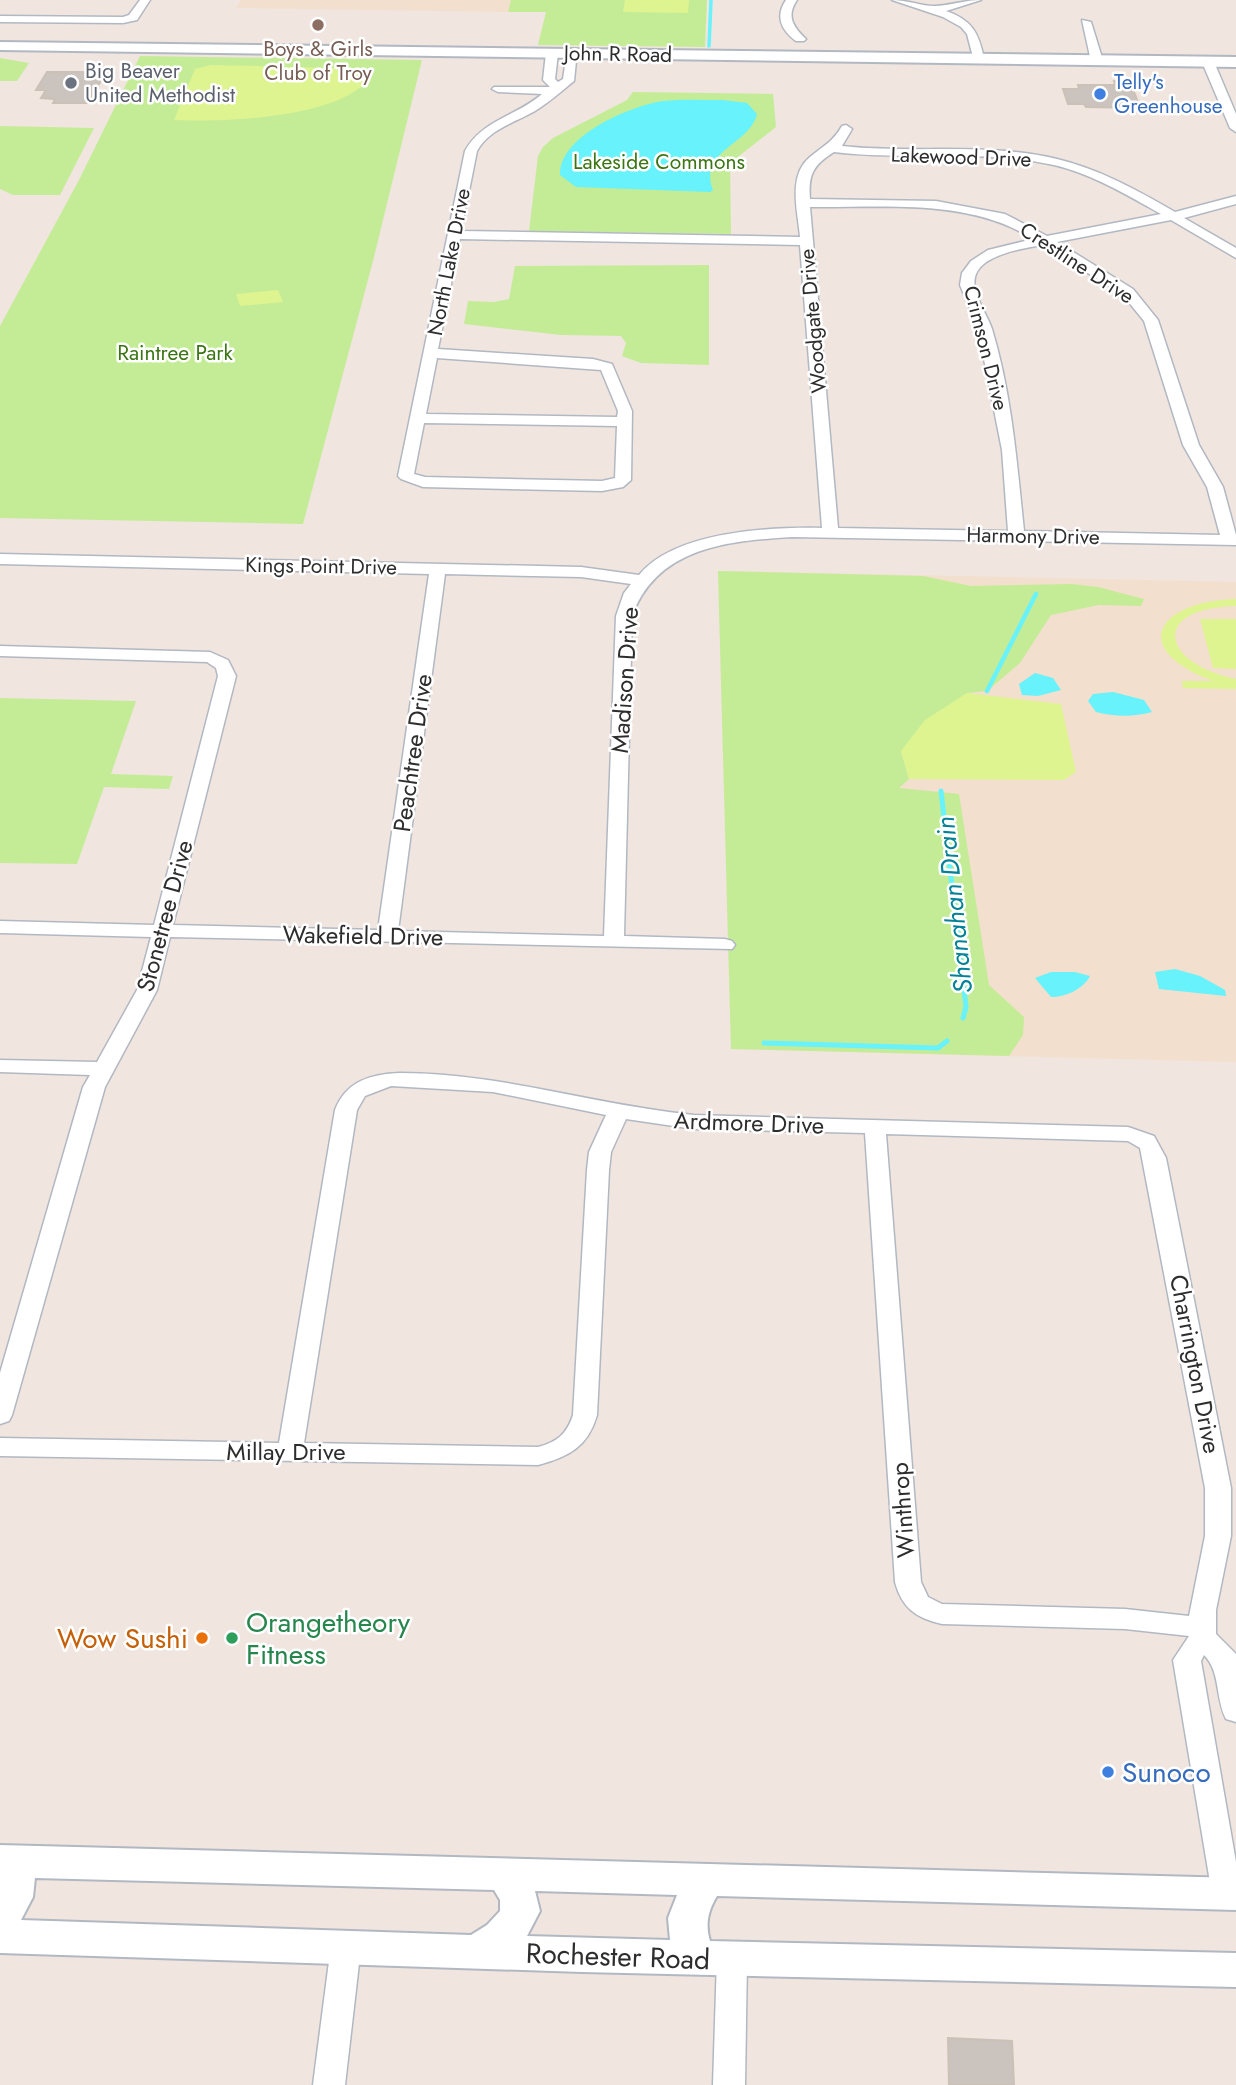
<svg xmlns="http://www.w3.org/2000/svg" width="1236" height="2085" font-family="Jost,sans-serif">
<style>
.education{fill:#f3dfcd}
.green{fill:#c4ec96}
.pitch{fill:#def490}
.water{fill:#67f2fc}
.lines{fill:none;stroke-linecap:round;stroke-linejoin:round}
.stream-far2{stroke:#67f2fc;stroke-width:3.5}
.stream-far1{stroke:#67f2fc;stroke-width:4.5}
.stream{stroke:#67f2fc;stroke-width:5}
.building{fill:#cbc3bd;stroke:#ccc1b7;stroke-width:2}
.street-casing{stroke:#b2b8c2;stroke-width:3}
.secondary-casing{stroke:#b2b8c2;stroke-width:4}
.street{fill:#fff;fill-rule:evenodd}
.secondary{fill:#fff;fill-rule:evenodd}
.education-dot{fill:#8d6e63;stroke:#fff;stroke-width:2.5}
.worship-dot{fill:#6b7280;stroke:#fff;stroke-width:2.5}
.shop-dot{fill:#3f7fe0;stroke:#fff;stroke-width:2.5}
.food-dot{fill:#e8710a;stroke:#fff;stroke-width:2.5}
.leisure-dot{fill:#2e9e5b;stroke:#fff;stroke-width:2.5}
.labels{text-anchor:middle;stroke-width:5;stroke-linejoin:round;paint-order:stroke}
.far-education-label{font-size:21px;fill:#785e54;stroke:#fff}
.far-street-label{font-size:21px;fill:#2d2d2d;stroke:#fff}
.far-worship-label{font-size:21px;fill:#5b616d;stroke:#fff;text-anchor:start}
.far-shop-label{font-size:21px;fill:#366cbe;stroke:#fff;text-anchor:start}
.far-park-label{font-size:21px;fill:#3b7513;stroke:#fff}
.street-label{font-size:24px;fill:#2d2d2d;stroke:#fff}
.water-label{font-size:26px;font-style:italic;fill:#038196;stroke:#fff}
.near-leisure-label{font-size:28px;fill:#27864d;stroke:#fff;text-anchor:start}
.near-food-label{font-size:28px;fill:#c56008;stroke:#fff;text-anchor:end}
.near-shop-label{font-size:28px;fill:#366cbe;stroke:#fff;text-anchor:start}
.near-street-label{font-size:28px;fill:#2d2d2d;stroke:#fff}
</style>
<rect width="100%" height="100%" fill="#f0e5df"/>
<g class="education">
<polygon points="241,0 511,0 508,12 236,8"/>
<polygon points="718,571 1236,582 1236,1062 731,1049"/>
</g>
<g class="green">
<polygon points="511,0 707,0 705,47 538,45 546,12 508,12"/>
<polygon points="140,56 422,60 373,261 303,524 0,518 0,326 79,180"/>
<polygon points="0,58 29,63 17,81 0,81"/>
<polygon points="633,92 773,94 776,127 730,163 731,234 529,231 538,156 543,147 553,138 627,100"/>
<polygon points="0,126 94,128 60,195 13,195 0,189"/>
<polygon points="709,265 709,365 641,363 622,356 626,343 621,336 561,335 464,324 468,301 494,302 509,299 515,266"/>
<polygon points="718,571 923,576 971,586 1072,584 1098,587 1144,599 1141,606 1099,605 1051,615 1020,663 987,691 967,693 901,751 909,779 899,788 959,794 989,985 1024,1017 1023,1035 1009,1056 731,1049"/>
<polygon points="0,698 136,701 111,774 173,776 169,789 104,787 77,864 0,863"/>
</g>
<g class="pitch">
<polygon points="625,0 689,0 688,13 623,12"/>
<path d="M 211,65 L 372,69 L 372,74 C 347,119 221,122 174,120 L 195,69 Z"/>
<polygon points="278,290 283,302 240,306 236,294"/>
<path d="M 1236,599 L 1236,606 C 1150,608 1160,663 1236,679 L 1236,689 L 1183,688 L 1182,681 L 1213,681 C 1126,648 1159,601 1236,599 Z"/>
<polygon points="1200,619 1236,619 1236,669 1213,668"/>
<polygon points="967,693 1061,704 1076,772 1064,780 909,779 901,751 925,720"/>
</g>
<g class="water">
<path d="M 723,100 L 747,103 L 757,114 C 750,145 698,150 713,190 L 710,192 L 576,187 L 560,175 C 559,136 630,106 663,101 C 682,99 703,100 723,100 Z"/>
<polygon points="1035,673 1053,678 1061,690 1038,696 1022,695 1019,684"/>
<path d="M 1113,692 L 1144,700 L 1152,712 C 1133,717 1116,717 1096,712 L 1088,701 L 1093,694 Z"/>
<polygon points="1175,969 1200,976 1225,990 1226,996 1159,989 1155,972"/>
<path d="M 1051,972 L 1075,972 L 1090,976 C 1083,989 1066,997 1051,997 L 1035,978 Z"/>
</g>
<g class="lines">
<polyline class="stream-far2" points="709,46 711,0"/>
<polyline class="stream-far1" points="987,691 1036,594"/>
<g class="stream">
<polyline points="941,791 966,1007 963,1018"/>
<polyline points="764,1043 938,1048 947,1041"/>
</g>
</g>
<g class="building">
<polygon points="47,72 79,72 105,73 89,103 53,103 55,99 41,98 46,90 36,90"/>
<polygon points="1114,81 1130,81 1140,108 1086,107 1084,104 1068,104 1063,89 1079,89 1078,85 1115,85"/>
<polygon points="948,2038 1012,2041 1014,2085 949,2085"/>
</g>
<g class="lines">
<defs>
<g id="street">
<polygon points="140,0 150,0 137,20 123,23 0,22 0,16 123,17 129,15"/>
<path d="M 786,0 L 797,0 C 786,16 793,27 806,39 L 804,41 L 796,41 C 781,30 775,16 786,0 Z"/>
<path d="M 892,0 C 907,0 926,7 936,6 C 952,5 965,0 981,0 L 946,11 C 972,20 979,33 984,59 L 974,61 L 967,34 L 961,27 L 943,17 Z"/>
<polygon points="1082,20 1091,22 1103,61 1101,63 1091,61"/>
<path d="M 552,50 L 558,53 L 555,79 L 558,82 L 563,79 L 567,53 L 577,51 L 574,81 C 562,91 548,103 535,111 C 514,123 489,129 477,151 L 461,231 L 800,237 C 798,212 787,176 810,157 C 823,146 833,142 842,126 L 846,125 L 852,129 L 842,146 C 913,154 987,142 1057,159 C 1099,169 1137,190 1175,212 L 1236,196 L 1236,204 L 1184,218 L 1236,248 L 1236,258 L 1171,220 L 1057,242 L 1133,289 L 1158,320 L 1199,445 L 1223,487 L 1236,535 L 1236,545 L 792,537 C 728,541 657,547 632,616 L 624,936 L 725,939 L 732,941 L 735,945 L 732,949 L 170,937 L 157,990 L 105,1087 L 12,1415 L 9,1421 L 0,1424 L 0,1373 L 83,1087 L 90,1075 L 0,1072 L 0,1060 L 97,1062 L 137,990 L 151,937 L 0,933 L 0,921 L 154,925 L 218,676 L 216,668 L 207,662 L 0,656 L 0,646 L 210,652 L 228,660 L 236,676 L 173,925 L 378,930 L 429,574 L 0,564 L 0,554 L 581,567 L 639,575 C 675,531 769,527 822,528 L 800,245 L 460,239 L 438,349 L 593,359 L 612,364 L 632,411 L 631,480 L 623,487 L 602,491 L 423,487 L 401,479 L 398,476 L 465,151 C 482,120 517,116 542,94 L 498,92 L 492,89 L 494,87 L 550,87 L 543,80 L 546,53 ZM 834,152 C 906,161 982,149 1054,165 C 1092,174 1127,195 1161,214 L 1047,236 L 1005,214 L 936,201 L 810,199 C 808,175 813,165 834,152 ZM 810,207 C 883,208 969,198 1033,239 L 988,250 L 971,261 L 962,273 L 960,285 L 978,329 L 1002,450 L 1008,531 L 838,528 ZM 1043,245 L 1123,295 L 1144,321 L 1183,445 L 1207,487 L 1220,535 L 1024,531 C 1017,464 1012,395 992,329 C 987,313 969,291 976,274 C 984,254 1025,248 1043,245 ZM 437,358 L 601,370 L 618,411 L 617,417 L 426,414 ZM 424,423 L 617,426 L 615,478 L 602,481 L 425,477 L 414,474 ZM 445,574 L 581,577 L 631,584 L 624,593 L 616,616 L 604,936 L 398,931 Z"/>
<polygon points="1208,59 1214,62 1236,114 1236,132 1230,128 1202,62"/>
<path d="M 400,1073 C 500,1073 595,1105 694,1115 L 1128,1127 L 1154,1136 L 1166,1158 L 1231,1488 L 1231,1536 L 1216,1610 L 1216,1634 L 1236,1654 L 1236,1722 L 1226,1719 C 1215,1698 1221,1672 1204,1655 L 1201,1661 L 1236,1862 L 1236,1903 L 1227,1906 L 1217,1903 L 1212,1894 L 1173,1660 L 1189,1636 L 1125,1629 L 942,1624 C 916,1618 902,1608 895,1582 L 865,1133 L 694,1129 L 626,1119 L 611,1152 L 609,1170 L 597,1415 C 588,1447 568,1457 538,1465 L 0,1456 L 0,1438 L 279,1443 L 335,1110 C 346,1081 371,1074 400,1073 ZM 391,1086 L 493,1092 L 606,1115 L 589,1152 L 587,1170 L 573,1415 C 567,1434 557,1442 538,1447 L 304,1443 L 357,1110 L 365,1096 ZM 886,1134 L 1128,1141 L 1140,1148 L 1205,1488 L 1205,1536 L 1189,1616 L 1125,1609 L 942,1604 L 928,1597 L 921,1582 Z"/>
<polygon points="346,1933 357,1937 361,1946 345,2085 313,2085 331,1946 335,1937"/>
<polygon points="732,1946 743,1950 747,1959 745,2085 713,2085 717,1959 721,1950"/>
</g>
<g id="secondary">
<polygon points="0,42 1236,57 1236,67 0,50"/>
<path d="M 0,1845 L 1236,1878 L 1236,1910 L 717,1896 C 708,1911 705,1924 710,1941 L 1236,1953 L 1236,1987 L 582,1972 L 0,1953 ZM 35,1878 L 494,1890 L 500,1900 L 500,1911 L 487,1925 L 471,1935 L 21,1920 L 33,1897 ZM 535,1891 L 677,1895 L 668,1918 L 670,1940 L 527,1936 L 540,1911 Z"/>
</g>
</defs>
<use href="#street" class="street-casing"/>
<use href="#secondary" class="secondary-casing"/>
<use href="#street" class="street"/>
<use href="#secondary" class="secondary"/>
</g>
<circle class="education-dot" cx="318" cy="25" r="7"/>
<circle class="worship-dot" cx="71" cy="83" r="7"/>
<g class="shop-dot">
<circle cx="1100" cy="94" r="7"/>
<circle cx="1108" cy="1772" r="7"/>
</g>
<circle class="food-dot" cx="202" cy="1638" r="7"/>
<circle class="leisure-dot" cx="232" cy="1638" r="7"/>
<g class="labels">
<g class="far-education-label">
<text x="318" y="56">Boys &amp; Girls<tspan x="318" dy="24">Club of Troy</tspan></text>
</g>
<g class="far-street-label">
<text transform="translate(618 54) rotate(1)" y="7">John R Road</text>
<text transform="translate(961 157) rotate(2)" y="7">Lakewood Drive</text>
<text transform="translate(449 262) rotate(-79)" y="7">North Lake Drive</text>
<text transform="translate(1077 263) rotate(33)" y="7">Crestline Drive</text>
<text transform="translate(813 321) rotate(-95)" y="7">Woodgate Drive</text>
<text transform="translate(986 348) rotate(76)" y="7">Crimson Drive</text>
<text transform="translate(1033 536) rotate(1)" y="7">Harmony Drive</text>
<text transform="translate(321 566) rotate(1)" y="7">Kings Point Drive</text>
</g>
<g class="far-worship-label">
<text x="85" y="78">Big Beaver<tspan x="85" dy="24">United Methodist</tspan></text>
</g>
<g class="far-shop-label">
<text x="1114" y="89">Telly's<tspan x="1114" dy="24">Greenhouse</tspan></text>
</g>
<g class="far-park-label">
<text x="659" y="169">Lakeside Commons</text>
<text x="175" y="360">Raintree Park</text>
</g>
<g class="street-label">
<text transform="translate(625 680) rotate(-86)" y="8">Madison Drive</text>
<text transform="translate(413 753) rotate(-82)" y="8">Peachtree Drive</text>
<text transform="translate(165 916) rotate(-75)" y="8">Stonetree Drive</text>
<text transform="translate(363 936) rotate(1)" y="8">Wakefield Drive</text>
<text transform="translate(749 1123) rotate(2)" y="8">Ardmore Drive</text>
<text transform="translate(1195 1364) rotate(79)" y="8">Charrington Drive</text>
<text x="286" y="1460">Millay Drive</text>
<text transform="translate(903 1510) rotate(-94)" y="8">Winthrop</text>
</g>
<g class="water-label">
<text transform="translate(954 905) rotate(-96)" y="9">Shanahan Drain</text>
</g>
<g class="near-leisure-label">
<text x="246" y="1632">Orangetheory<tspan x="246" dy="32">Fitness</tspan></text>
</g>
<g class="near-food-label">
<text x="188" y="1648">Wow Sushi</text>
</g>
<g class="near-shop-label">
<text x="1122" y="1782">Sunoco</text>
</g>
<g class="near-street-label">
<text transform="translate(618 1956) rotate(2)" y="10">Rochester Road</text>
</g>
</g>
</svg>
